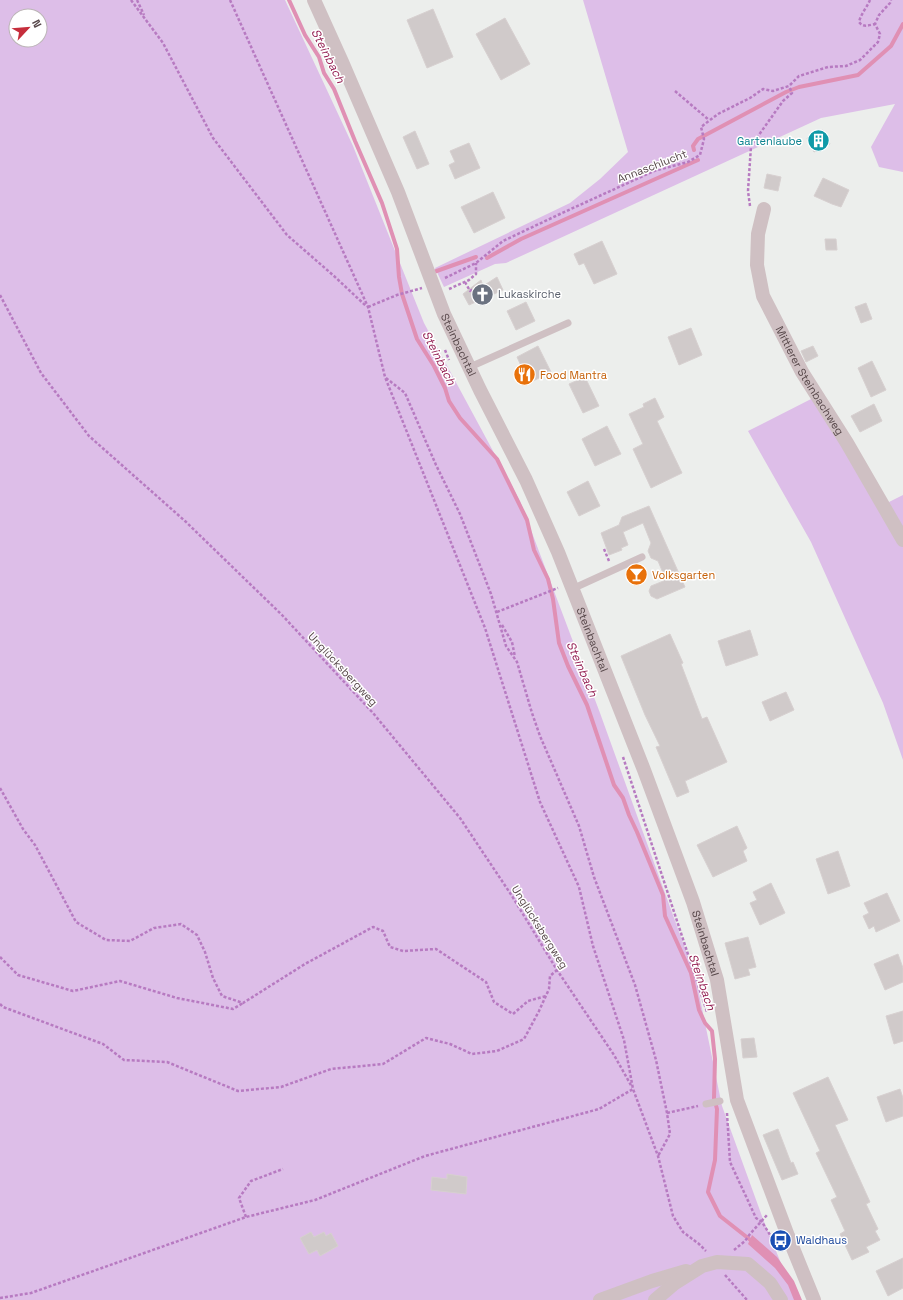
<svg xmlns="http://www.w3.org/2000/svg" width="903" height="1300" font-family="'Space Grotesk',sans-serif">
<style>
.green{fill:#ddbee8;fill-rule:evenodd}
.water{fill:#e090b4}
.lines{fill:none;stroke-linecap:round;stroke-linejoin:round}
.stream{stroke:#e090b4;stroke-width:4}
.building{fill:#d0caca;stroke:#d7d0d0}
.path{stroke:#b77ac1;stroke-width:2.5;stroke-dasharray:3 2;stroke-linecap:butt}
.lane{stroke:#cfc0c3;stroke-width:7}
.street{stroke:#cfc0c3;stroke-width:14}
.labels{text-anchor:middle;stroke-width:3;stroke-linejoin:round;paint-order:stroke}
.culture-label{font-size:11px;fill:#0d838f;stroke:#fff;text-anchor:end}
.street-label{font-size:11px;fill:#564649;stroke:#fff}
.worship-label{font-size:11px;fill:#5b616d;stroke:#fff;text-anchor:start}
.food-label{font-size:11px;fill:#c56008;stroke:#fff;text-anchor:start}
.transit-label{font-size:11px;fill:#164399;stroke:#fff;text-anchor:start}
.water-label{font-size:12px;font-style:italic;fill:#931d51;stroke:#fff}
</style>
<rect width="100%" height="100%" fill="#eceeec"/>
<g class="green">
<path d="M 0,0 L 285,0 L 353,146 L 424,323 L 520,501 L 600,713 L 696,979 L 722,1106 L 763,1219 L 796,1300 L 0,1300 ZM 16,16 L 40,16 L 40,40 L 16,40 Z"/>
<polygon points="583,0 903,0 903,172 879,167 871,147 895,104 821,118 506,263 495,264 444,287 435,268 570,203 600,179 628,152"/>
<polygon points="815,397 887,503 903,495 903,760 883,703 811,542 748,431"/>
</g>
<polygon class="water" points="752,1235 777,1257 794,1281 802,1300 794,1300 788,1285 775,1268 748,1244"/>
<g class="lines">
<g class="stream">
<polyline points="289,0 305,35 319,57 324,73 334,89 355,141 382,203 397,249 399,277 402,294 417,339 434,366 445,388 449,401 460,418 497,459 527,520 534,550 548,579 553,599 559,643 568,666 587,705 614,785 623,798 629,815 637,832 663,895 665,916 691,973 699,1010 705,1023 712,1031 715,1059 714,1098 717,1109 715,1160 708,1192 720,1216 753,1242"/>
<polyline points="694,150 693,146 698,139 786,92 799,87 858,75 891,46 903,24"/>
<polyline points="487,258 521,239 698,160"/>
<polyline points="431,273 476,257"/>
</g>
</g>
<g class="building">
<polygon points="433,9 453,57 427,68 407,20"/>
<polygon points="505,18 530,64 501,80 476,34"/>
<polygon points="823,130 830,144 814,152 807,138"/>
<polygon points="415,131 429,164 417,169 403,137"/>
<polygon points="469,143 480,168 455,179 449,165 455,162 450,151"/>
<polygon points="767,174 781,177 778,191 764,188"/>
<polygon points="823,178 849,190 841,207 832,204 814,196"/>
<polygon points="493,192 505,218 474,233 461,207"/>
<polygon points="825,239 836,239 837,250 826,250"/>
<polygon points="602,241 617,274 594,284 584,263 579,265 574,254"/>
<polygon points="497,277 503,290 469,305 463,294 481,280 483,286"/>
<polygon points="526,302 535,321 516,330 507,311"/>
<polygon points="866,303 872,319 861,323 855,307"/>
<polygon points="691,328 702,355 679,365 668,337"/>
<polygon points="538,346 551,372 529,383 517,357"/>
<polygon points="813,346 818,356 806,362 801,351"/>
<polygon points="872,361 886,390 871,397 858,368"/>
<polygon points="585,377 599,406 583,413 569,384"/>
<polygon points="655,398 664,417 657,421 682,473 651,488 633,449 643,444 629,414 644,407 643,404"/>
<polygon points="874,404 882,421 860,432 851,416"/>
<polygon points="607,426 621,454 595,466 582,439"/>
<polygon points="588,481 600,506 579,516 567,492"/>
<polygon points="649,506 685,587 657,599 651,596 649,591 651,586 666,580 658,561 651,558 648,551 651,543 643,523 623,532 628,545 621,548 622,550 609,555 601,533 619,525 622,517"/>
<polygon points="750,630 758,655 726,666 718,641"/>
<polygon points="670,634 683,663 681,664 702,719 707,717 727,762 685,781 689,792 677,797 656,747 660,746 645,715 621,656"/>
<polygon points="786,692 794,710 770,721 762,702"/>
<polygon points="737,826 747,848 743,851 747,861 713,877 697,845"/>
<polygon points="838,851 850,886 828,894 816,859"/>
<polygon points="771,883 785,913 760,925 750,903 757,900 753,892"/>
<polygon points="887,893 900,921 876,932 874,926 869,929 863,916 869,913 864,903"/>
<polygon points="748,937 756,967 748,969 750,975 735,979 725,943"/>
<polygon points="898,954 903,968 903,982 885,990 874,964"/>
<polygon points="903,1011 903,1041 894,1044 886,1016"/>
<polygon points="754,1038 757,1057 743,1058 741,1039"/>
<polygon points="828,1077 848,1120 835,1125 870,1202 866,1204 878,1229 875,1231 880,1240 866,1247 869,1252 852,1260 840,1234 845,1231 831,1200 837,1197 816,1153 820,1151 793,1093"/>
<polygon points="900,1089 903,1098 903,1116 886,1122 877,1097"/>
<polygon points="778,1129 791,1163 793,1162 798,1174 782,1180 763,1135"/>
<polygon points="447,1174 467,1177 466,1194 431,1190 432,1177 447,1179"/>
<polygon points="311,1232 314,1237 324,1232 326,1236 331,1233 338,1246 320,1256 317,1250 309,1254 300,1238"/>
<polygon points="903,1258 903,1288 888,1296 876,1271"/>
</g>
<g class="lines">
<g class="path">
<polyline points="131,0 163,43 213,138 287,235 334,276 366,306"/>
<polyline points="137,0 144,15"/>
<polyline points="230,0 368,307 385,377 485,628 540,802 579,887 593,946 624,1040 633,1089 658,1156 673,1216 683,1232 699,1244 706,1251"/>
<path d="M 870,0 C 867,7 861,14 859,22 C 863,28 869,25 875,24"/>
<polyline points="675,91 709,120"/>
<polyline points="750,206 748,191 751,146 783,101 792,93 789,86"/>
<polyline points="445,278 476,263 503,241 560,214 654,171 688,162 700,155 704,139 701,127 718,114 750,98 763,89 773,91 789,86 799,76 828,67 846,66 860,60 878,42 880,34 875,24 879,15 890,3 891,0"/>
<polyline points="465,282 470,291 473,289"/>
<polyline points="449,289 469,280 476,274 476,263"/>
<polyline points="0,295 41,373 89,436 185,521 282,615 373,713 460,818 512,896 557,970 614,1055 632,1087"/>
<polyline points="368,307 397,295 422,288"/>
<polyline points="445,350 449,360"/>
<polyline points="386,378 405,393 436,465 460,514 491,594 506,646 517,662 532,713 540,736 579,826 594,877 635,985 656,1060 667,1113 670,1134 658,1156"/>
<polyline points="604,549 609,561"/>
<polyline points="497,612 558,588"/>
<polyline points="502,625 512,642 515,657"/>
<polyline points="623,757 707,1012"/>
<polyline points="0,788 23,829 35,845 76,922 106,940 130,941 154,928 181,924 197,935 205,952 213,978 222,996 243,1003 305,964 373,927 383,931 390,947 403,951 436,949 486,982 494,1002 513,1014 528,1001 546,996"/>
<polyline points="0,957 18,975 73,991 120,981 177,998 233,1009 243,1003"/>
<polyline points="0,1004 3,1007 103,1044 124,1060 167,1062 238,1091 281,1087 331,1069 383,1064 426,1038 450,1044 472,1054 497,1051 524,1039 539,1011 549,989 550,976 557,970"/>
<polyline points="667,1113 698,1106"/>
<polyline points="727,1113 730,1162 756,1218 762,1222 775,1243"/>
<polyline points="246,1217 239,1198 251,1181 283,1169"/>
<polyline points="734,1250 745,1241 750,1234 767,1215"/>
<polyline points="725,1275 747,1300"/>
<polyline points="0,1298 31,1293 246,1217 315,1200 425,1156 599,1109 633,1089"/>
</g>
<g class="lane">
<polyline points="470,367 568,323"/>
<polyline points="572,589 642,557"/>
<polyline points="706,1104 720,1101"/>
</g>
<g class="street">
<path id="s1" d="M 314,0 L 342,62 L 398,192 L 444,314 L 480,390 L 526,480 L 558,552 L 644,770 L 693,902 L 717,980 L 737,1100 L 788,1236 L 814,1300"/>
<path id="s2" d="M 764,209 L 758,234 L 757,265 L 763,296 L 802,372 L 847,443 L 903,540"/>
<polyline points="600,1300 652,1281 686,1271"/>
<polyline points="655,1300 675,1283 702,1266 717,1262 748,1264 770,1283 781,1300"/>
</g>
</g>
<defs>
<symbol id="building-disc" viewBox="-11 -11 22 22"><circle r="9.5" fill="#0f9aa8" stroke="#fff"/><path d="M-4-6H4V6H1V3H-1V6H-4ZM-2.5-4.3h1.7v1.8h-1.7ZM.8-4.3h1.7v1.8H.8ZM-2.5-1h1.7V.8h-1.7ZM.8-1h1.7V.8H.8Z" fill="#fff"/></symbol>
<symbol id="church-disc" viewBox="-11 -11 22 22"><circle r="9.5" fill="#6b7280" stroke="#fff"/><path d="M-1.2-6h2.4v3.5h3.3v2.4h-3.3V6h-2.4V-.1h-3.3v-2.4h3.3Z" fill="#fff"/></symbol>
<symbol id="restaurant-disc" viewBox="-11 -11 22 22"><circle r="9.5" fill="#e8710a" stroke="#fff"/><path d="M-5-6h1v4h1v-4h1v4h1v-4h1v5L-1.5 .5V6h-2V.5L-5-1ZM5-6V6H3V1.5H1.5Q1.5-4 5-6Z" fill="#fff"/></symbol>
<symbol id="bar-disc" viewBox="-11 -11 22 22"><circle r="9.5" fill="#e8710a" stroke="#fff"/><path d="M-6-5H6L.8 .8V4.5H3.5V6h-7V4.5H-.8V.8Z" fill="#fff"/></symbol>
<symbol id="bus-disc" viewBox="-11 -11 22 22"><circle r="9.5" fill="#1a4fb4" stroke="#fff"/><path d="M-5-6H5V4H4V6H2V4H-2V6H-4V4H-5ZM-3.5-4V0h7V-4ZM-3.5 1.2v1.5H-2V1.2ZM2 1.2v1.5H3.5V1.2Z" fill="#fff"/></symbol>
</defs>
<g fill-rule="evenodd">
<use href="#building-disc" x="806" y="128" width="25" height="25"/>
<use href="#church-disc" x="470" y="282" width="25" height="25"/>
<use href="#restaurant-disc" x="512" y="362" width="25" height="25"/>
<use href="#bar-disc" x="624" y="562" width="25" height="25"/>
<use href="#bus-disc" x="768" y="1228" width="25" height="25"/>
</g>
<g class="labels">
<g class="culture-label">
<text x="802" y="145">Gartenlaube</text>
</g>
<g class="street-label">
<text transform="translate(652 166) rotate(-21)" y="4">Annaschlucht</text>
<text dy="4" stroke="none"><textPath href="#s1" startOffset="374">Steinbachtal</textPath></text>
<text dy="4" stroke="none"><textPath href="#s2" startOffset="185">Mittlerer Steinbachweg</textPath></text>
<text dy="4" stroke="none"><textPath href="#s1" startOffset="698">Steinbachtal</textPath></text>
<text transform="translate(343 669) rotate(47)" y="4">Unglücksbergweg</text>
<text transform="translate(540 927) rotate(58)" y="4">Unglücksbergweg</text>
<text dy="4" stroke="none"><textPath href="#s1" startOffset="1022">Steinbachtal</textPath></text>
</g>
<g class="worship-label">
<text x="498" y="298">Lukaskirche</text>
</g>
<g class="food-label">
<text x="540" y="379">Food Mantra</text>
<text x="652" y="579">Volksgarten</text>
</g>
<g class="transit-label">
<text x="796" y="1244">Waldhaus</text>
</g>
<g class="water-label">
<text transform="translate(328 56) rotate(63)" y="4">Steinbach</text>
<text transform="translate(439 358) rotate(63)" y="4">Steinbach</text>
<text transform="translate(582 669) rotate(66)" y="4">Steinbach</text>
<text transform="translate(702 982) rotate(71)" y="4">Steinbach</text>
</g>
</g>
<g transform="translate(28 28) rotate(64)"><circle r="19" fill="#ffffff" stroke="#bbb5b6"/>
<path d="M0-3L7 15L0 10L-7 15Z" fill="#c62e3c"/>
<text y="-6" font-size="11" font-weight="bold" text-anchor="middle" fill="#564649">N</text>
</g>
</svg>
